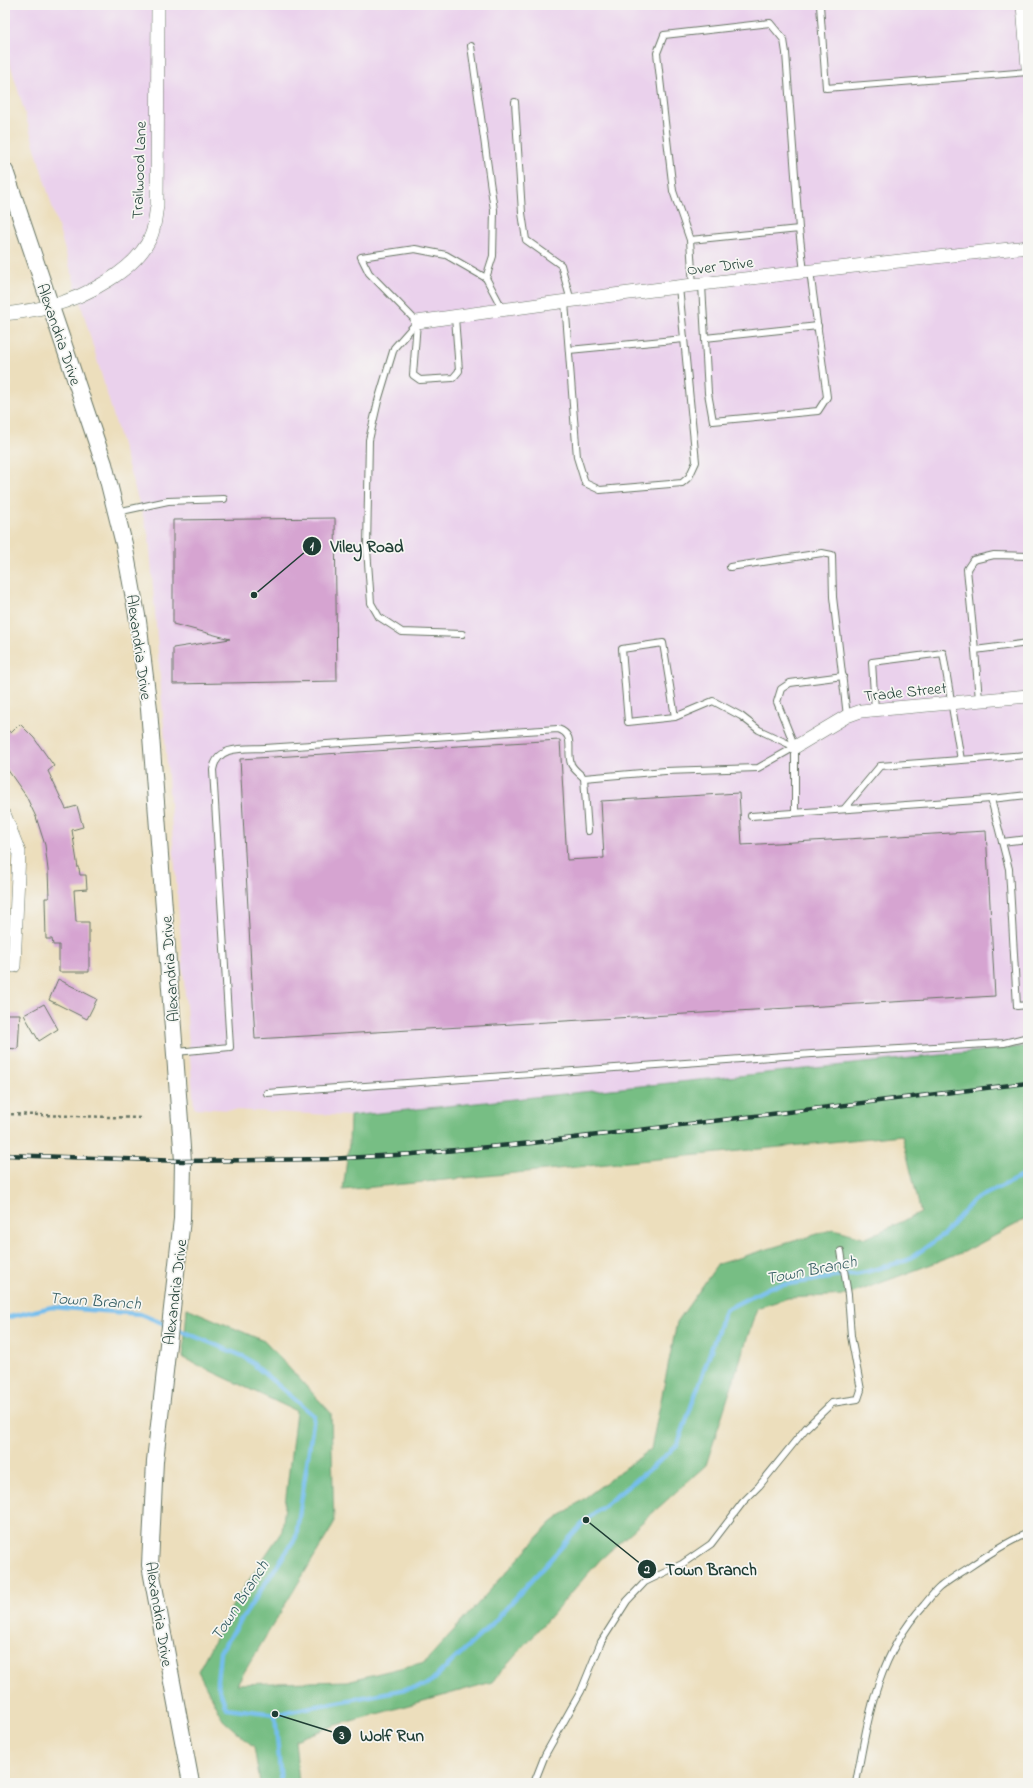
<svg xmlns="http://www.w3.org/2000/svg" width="1033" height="1788" font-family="'Indie Flower',sans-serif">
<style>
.built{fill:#ead1ec}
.forest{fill:#77be84;stroke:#4b7e5c}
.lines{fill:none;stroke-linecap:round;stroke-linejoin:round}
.stream{stroke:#74beed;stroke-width:4.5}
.building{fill:#d6a4d1}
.service-casing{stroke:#677564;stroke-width:8}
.minor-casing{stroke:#677564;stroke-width:14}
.tertiary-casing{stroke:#677564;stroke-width:18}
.path{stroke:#677564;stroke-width:2.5;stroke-dasharray:3 3;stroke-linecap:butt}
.service{stroke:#fff;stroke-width:6}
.minor{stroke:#fff;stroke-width:13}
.tertiary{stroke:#fff;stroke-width:16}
.rail-casing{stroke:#1f3d34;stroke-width:4.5}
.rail{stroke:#f6f6f2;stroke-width:3;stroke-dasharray:9;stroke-linecap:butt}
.labels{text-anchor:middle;stroke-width:3.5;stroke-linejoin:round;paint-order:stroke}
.street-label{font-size:16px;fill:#1f3d34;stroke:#f6f6f2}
.water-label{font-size:17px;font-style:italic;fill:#345d62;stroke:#f6f6f2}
.leader{fill:none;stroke:#1f3d34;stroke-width:1.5}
.callout-dot{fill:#1f3d34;stroke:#f6f6f2;stroke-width:1.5}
.mark-label{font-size:12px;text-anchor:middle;font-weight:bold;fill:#fff}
.callout-label{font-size:17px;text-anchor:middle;font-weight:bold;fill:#1f3d34;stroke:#f6f6f2;stroke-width:3.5;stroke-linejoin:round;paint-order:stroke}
</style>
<rect width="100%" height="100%" fill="#f6f6f2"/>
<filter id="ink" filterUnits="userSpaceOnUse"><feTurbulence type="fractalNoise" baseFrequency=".025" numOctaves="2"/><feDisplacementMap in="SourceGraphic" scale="8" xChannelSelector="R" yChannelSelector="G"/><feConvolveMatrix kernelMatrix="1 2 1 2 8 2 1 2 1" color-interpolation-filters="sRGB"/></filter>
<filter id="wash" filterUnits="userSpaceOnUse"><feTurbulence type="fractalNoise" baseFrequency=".012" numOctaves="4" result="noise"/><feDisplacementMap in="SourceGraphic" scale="16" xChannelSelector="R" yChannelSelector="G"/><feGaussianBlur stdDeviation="0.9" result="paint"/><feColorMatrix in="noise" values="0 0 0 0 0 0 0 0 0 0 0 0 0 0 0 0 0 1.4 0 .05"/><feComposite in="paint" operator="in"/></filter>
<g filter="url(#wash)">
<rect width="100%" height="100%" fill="#ecdebc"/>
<polygon class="built" points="5,5 1028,5 1028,1046 350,1116 194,1108 149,537 8,56 5,34"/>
<polygon class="forest" points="1028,1046 1028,1218 964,1252 848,1295 788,1298 757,1308 706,1465 600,1560 492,1682 333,1726 295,1740 299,1783 260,1783 254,1747 223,1720 198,1671 236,1599 282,1531 296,1411 183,1358 187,1308 264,1341 331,1413 334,1524 237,1684 347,1681 425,1662 551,1523 651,1449 677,1322 718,1264 834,1229 866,1238 921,1213 902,1135 343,1190 349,1144 350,1116"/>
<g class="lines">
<g class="stream">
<polyline points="5,1318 52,1307 140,1314 245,1357 314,1416 296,1537 220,1652 217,1682 226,1708 275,1714 427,1685 492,1624 586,1520 655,1465 678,1444 725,1310 770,1287 866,1272 908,1260 943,1235 974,1200 1028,1173"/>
<polyline points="275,1714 281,1783"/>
</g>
</g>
<g id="blocks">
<g class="building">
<polygon points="335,518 337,681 173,684 173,648 230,639 173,624 173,520"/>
<polygon points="20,724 34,738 54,766 48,771 66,809 77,806 83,827 72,830 78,868 79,868 80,875 86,875 87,889 74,890 76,922 89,922 89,972 59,972 59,945 53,945 52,939 46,939 45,898 49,898 48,870 45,845 36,817 26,796 5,766 5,728 11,733"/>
<polygon points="560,740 567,860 604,858 601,801 739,793 742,845 986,831 995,996 255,1039 240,759"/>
<polygon points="58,979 97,999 87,1019 49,1000"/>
<polygon points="44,1004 58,1029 39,1041 24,1015"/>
<polygon points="5,1014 20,1014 18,1049 5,1048"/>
</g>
</g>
</g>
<g filter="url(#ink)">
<use href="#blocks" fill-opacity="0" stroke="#677564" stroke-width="1"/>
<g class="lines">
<defs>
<g id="service">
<polyline points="820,5 826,88 1028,72"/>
<polyline points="471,46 494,210 493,256 486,278 503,310"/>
<polyline points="515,102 522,213 526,240 561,265 571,301"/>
<polyline points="690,240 673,191 657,53 664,35 770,23 784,40 786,53 799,229"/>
<polyline points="702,285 708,393 713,421 818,411 827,397 810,271"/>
<polyline points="693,286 690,240 799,229 804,272"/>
<polyline points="565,302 577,457 585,483 600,490 682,483 689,477 696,462 679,287"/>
<polyline points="455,317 459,371 453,378 420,380 413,375 417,322 369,273 361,257 415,249 446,255 486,278"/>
<polyline points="417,322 394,348 378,401 369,440 367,549 371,603 379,617 402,632 462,634"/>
<polyline points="705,338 818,326"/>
<polyline points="569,350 684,339"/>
<polyline points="117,512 168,501 224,499"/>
<polyline points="730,567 822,553 832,555 833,597 847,716"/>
<polyline points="975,650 967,569 973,560 994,555 1028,556"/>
<polyline points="979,700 975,650 1028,643"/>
<polyline points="875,710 872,662 943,653 961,760"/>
<polyline points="675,717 663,643 622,649 628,722 675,717 713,701 741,716 759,730 795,747"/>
<polyline points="991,799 1028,795"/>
<polyline points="845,808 880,766 1028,755"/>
<polyline points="795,812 795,747 777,702 781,689 790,683 843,676"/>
<polyline points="751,816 991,799 1009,869 1017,1006 1028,1005"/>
<polyline points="588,831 584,778 665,771 758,768 795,747"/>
<polyline points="1002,842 1028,839"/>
<path d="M 176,1052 L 230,1047 L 213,770 C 217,744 246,749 265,748 L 558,729 C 576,735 566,750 571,764 C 573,769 580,774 584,778"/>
<polyline points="267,1093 812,1054 1004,1043 1028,1037"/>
<polyline points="534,1783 545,1755 581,1691 601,1642 627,1601 645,1582 682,1564 711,1544 743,1502 759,1486 806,1428 832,1403 858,1399 861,1390 851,1336 848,1295 841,1251"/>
<path d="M 856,1783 C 868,1718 877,1656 924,1605 C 929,1599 934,1592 940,1587 C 949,1580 959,1574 968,1568 C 987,1555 1007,1542 1028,1533"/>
</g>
<g id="minor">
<polyline points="1023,5 1028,67"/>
<path d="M 5,314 C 20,312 36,310 50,306 C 85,297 137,270 151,236 C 155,227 155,216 157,206 L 158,5"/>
<path d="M 417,322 C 620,292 824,269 1028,247"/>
<polyline points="795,747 847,716 861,711 1028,696"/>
<polyline points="5,816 19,852 14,966"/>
</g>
<polyline id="tertiary" points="5,171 104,464 124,544 138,621 149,709 183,1161 182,1219 155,1461 150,1565 191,1783"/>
</defs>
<use href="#service" class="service-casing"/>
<use href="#minor" class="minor-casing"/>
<use href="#tertiary" class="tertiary-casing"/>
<polyline class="path" points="5,1114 143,1118"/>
<use href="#service" class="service"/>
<use href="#minor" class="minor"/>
<use href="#tertiary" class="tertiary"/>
<defs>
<polyline id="rail" points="5,1155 183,1161 329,1159 413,1154 532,1143 1028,1083"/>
</defs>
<use href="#rail" class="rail-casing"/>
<use href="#rail" class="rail"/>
</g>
</g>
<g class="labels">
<g class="street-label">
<text transform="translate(138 170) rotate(-88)" y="6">Trailwood Lane</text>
<text transform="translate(720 265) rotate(-7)" y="6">Over Drive</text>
<text transform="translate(60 334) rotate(71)" y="6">Alexandria Drive</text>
<text transform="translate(140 647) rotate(82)" y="6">Alexandria Drive</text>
<text transform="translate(905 691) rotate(-6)" y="6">Trade Street</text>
<text transform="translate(169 969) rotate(-94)" y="6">Alexandria Drive</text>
<text transform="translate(174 1292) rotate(-83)" y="6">Alexandria Drive</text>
<text transform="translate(160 1614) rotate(81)" y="6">Alexandria Drive</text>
</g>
<g class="water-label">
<text transform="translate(811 1269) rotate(-11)" y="6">Town Branch</text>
<text transform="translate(95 1300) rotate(4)" y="6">Town Branch</text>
<text transform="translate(239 1600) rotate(-57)" y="6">Town Branch</text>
</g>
</g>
<path class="leader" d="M254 595L312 546M586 1520L647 1569M275 1714L342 1735"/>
<g class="callout-dot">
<circle cx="254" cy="595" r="4"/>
<circle cx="586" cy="1520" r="4"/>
<circle cx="275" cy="1714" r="4"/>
<circle cx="312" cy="546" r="10"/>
<circle cx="647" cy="1569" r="10"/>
<circle cx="342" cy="1735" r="10"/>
</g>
<g class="mark-label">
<text x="312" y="550">1</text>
<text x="647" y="1573">2</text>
<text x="342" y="1739">3</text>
</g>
<g class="callout-label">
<text x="367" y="552">Viley Road</text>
<text x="711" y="1575">Town Branch</text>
<text x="392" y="1741">Wolf Run</text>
</g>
<rect width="1033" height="1788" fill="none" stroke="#f6f6f2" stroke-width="20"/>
</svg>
